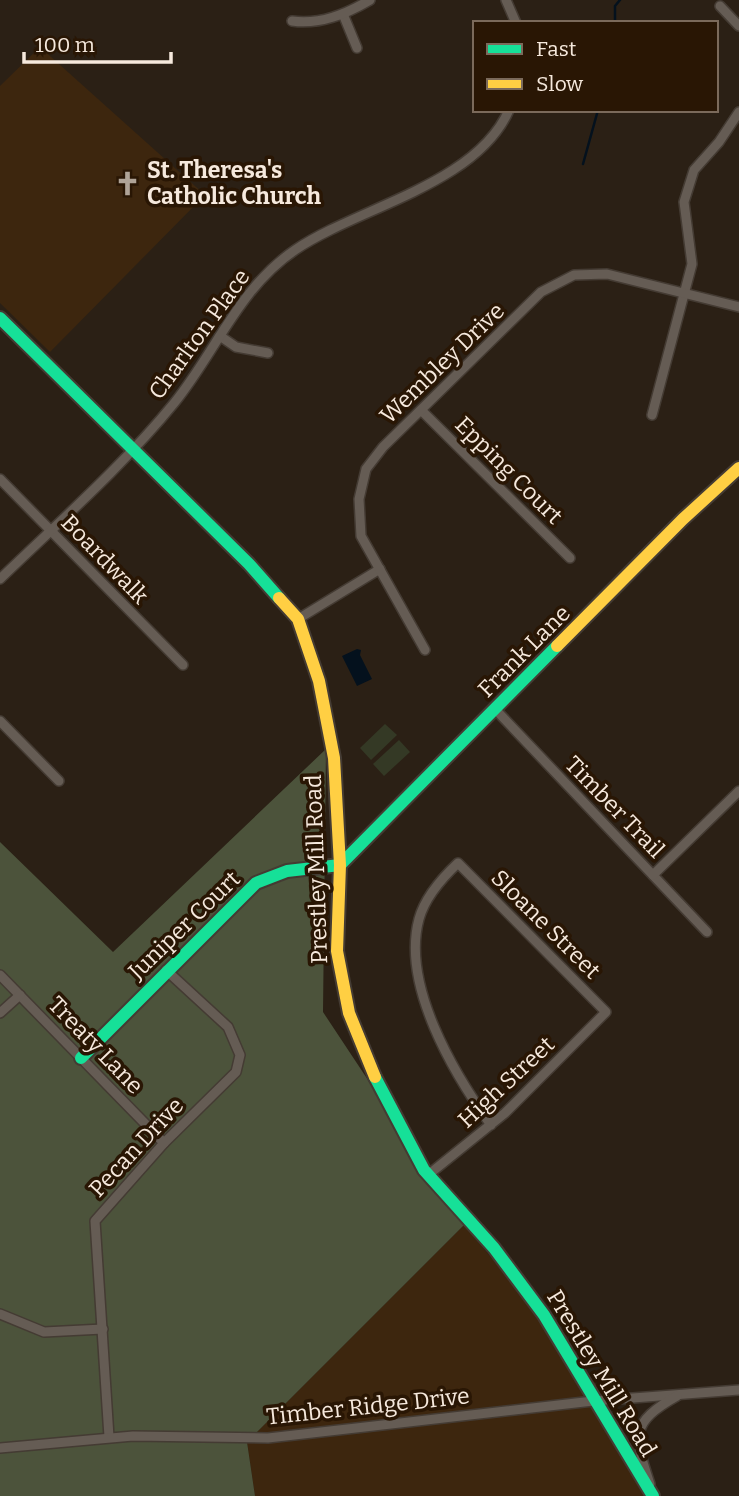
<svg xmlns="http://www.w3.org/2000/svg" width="739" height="1496" font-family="Bitter,serif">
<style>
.built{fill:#3d260e}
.green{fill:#343925}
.forest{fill:#4c533b}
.water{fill:#04111d}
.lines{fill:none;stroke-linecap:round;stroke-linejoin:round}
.stream{stroke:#04111d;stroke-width:2.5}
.street-casing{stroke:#443b33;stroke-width:12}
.fast-casing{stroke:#443b33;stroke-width:16}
.slow-casing{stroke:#443b33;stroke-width:16}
.street{stroke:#655c54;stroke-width:9}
.fast{stroke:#16e098;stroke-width:12}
.slow{stroke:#ffcf43;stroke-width:12}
.labels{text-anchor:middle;stroke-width:7;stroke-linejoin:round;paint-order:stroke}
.poi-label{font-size:23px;font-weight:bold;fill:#f6e9dd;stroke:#291604;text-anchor:start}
.street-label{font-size:23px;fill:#f6e9dd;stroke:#291604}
</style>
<rect width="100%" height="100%" fill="#2b2015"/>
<g class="built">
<polygon points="40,47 205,195 50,352 0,303 0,86"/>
<polygon points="464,1225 594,1381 659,1496 255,1496 247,1442"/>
</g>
<g class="green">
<polygon points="385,724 397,735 371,760 360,748"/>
<polygon points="399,740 410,752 384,776 373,764"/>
</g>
<polygon class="forest" points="326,749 323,1012 464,1225 247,1442 255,1496 0,1496 0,842 113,952"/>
<polygon class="water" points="357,649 361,650 360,655 372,679 357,686 342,656"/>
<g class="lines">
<g class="stream">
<polyline points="615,23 615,6 620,0"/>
<polyline points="583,164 598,110"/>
</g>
<defs>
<g id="street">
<polyline points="506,0 516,23"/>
<polyline points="720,6 739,26"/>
<polyline points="343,14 357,48"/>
<path d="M 292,21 C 320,25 346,14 370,0"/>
<polyline points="220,336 236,347 268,353"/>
<polyline points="421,410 570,558"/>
<polyline points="652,415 692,264 684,202 694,170 719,142 739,112"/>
<polyline points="0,479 183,665"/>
<path d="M 0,579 C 59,522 123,466 175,402 C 216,351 239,288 295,250 C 358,207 476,185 509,110"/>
<polyline points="298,619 380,569"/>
<polyline points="425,650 361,536 359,499 366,469 383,447 541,292 574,275 607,274 739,307"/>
<polyline points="495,709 707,932"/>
<polyline points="0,721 59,781"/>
<polyline points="653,875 739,791"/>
<polyline points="0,975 164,1143"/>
<polyline points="0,1013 20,995"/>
<path d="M 428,1175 L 505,1113 L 606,1012 L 458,863 C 442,878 425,897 419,919 C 401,985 454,1074 491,1125"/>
<polyline points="0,1314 44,1332 103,1329"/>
<polyline points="109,1437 95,1221 164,1143 236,1072 240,1055 228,1027 166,970"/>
<polyline points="0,1448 133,1436 268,1438 593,1401 739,1390"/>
<path d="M 650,1484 C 634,1436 629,1423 677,1396"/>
</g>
<g id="fast">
<polyline points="0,318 249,564 279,598"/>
<polyline points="81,1058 256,883 287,871 340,865 557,646"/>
<polyline points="375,1077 424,1170 494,1248 544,1315 653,1496"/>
</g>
<g id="slow">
<polyline points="279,598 298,619 319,681 334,758 340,865 337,951 349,1013 375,1077"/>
<polyline points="557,646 683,519 739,468"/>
</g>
</defs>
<use href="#street" class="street-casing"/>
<use href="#fast" class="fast-casing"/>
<use href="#slow" class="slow-casing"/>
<use href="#street" class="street"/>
<use href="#fast" class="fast"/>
<use href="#slow" class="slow"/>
</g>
<defs>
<symbol id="church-bare" viewBox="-9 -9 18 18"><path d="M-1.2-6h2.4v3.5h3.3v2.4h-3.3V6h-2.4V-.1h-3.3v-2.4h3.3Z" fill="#afa397" stroke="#291604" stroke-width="2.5" paint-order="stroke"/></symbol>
</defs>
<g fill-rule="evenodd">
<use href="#church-bare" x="110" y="166" width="35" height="35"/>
</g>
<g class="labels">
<g class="poi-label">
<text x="147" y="178">St. Theresa's<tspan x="147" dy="26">Catholic Church</tspan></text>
</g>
<g class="street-label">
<text transform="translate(199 334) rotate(-54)" y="8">Charlton Place</text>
<text transform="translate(442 363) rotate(-44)" y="8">Wembley Drive</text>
<text transform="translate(509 470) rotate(45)" y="8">Epping Court</text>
<text transform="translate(105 559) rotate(46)" y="8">Boardwalk</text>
<text transform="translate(524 651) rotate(-45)" y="8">Frank Lane</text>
<text transform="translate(615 807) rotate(46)" y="8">Timber Trail</text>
<text transform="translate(316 869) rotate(-92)" y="8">Prestley Mill Road</text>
<text transform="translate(546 924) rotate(45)" y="8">Sloane Street</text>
<text transform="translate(184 925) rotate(-44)" y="8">Juniper Court</text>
<text transform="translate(96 1045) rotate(46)" y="8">Treaty Lane</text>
<text transform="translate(506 1082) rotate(-43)" y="8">High Street</text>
<text transform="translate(136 1147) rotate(-47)" y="8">Pecan Drive</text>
<text transform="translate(602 1373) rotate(59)" y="8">Prestley Mill Road</text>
<text transform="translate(368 1406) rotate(-6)" y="8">Timber Ridge Drive</text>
</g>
</g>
<rect x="473" y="21" width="245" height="91" fill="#291604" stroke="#7b6a5b" stroke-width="2"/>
<rect x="487" y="44" width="35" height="10" fill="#16e098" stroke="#7b6a5b" stroke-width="2"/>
<text x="536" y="56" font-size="21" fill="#f6e9dd">Fast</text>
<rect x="487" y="79" width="35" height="10" fill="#ffcf43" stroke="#7b6a5b" stroke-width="2"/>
<text x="536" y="91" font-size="21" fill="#f6e9dd">Slow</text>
<path d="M24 52v10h147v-10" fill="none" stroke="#f6e9dd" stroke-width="3.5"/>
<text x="35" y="52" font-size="21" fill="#f6e9dd" stroke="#291604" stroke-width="5" paint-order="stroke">100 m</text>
</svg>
